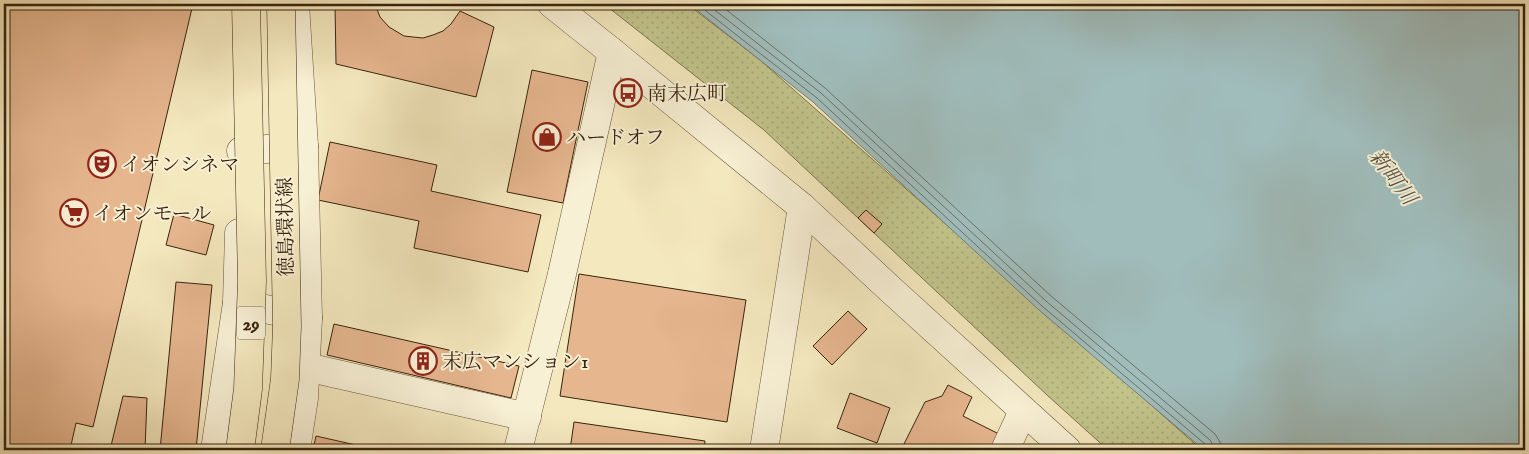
<svg xmlns="http://www.w3.org/2000/svg" width="1529" height="454" font-family="'IM FELL English','Noto Serif JP',serif">
<style>
.park{fill:url(#park-dots);stroke:#7d744d}
.water{fill:#a0bdbc;stroke:#767f76}
.lines{fill:none;stroke-linecap:round;stroke-linejoin:round}
.shore{stroke:#6c7065;stroke-width:1}
.building{fill:#e6b68f;stroke:#38230e}
.minor-casing{stroke:#67543a;stroke-width:29}
.tertiary-casing{stroke:#67543a;stroke-width:29}
.minor{stroke:#f8f0d5;stroke-width:28}
.tertiary{stroke:#f8f0d5;stroke-width:28}
.primary-bridge-casing{stroke:#38230e;stroke-width:29;stroke-linecap:butt}
.primary-bridge{stroke:#f4e8be;stroke-width:28}
.labels{text-anchor:middle;stroke-width:4;stroke-linejoin:round;paint-order:stroke}
.shield{fill:#f8f0d5;stroke:#72604a;stroke-width:1}
.shield-label{font-size:19px;font-weight:bold;fill:#38230e}
.poi-label{font-size:20px;fill:#38230e;stroke:#f8f0d5;text-anchor:start}
.street-label{font-size:20px;fill:#38230e;stroke:#f8f0d5}
.water-label{font-size:21px;font-style:italic;fill:#575142;stroke:#f8f0d5}
</style>
<defs>
<pattern id="park-dots" width="8" height="8" patternUnits="userSpaceOnUse" patternTransform="scale(1.25)"><rect width="8" height="8" fill="#c2c48c"/><path d="M2 2h.1M6 6h.1" fill="none" stroke="#a7a878" stroke-width="1.8" stroke-linecap="round"/></pattern>
</defs>
<rect width="100%" height="100%" fill="#f4e8be"/>
<filter id="stains"><feTurbulence type="fractalNoise" baseFrequency=".004" numOctaves="4"/><feColorMatrix values="0 0 0 0 .2 0 0 0 0 .09 0 0 0 0 .02 0 0 0 .5 -.17"/></filter>
<radialGradient id="worn" r=".72"><stop offset=".6" stop-color="#630" stop-opacity="0"/><stop offset="1" stop-color="#630" stop-opacity=".3"/></radialGradient>
<polygon class="park" points="604,4 687,4 760,60 1202,450 1108,450 1047,395 764,130"/>
<polygon class="water" points="689,4 1525,4 1525,450 1204,450 1039,310 813,102"/>
<g class="lines">
<g class="shore">
<polyline points="697,4 817,98 1042,306 1205,444 1207,450"/>
<polyline points="707,4 821,93 1046,301 1210,440 1213,445 1213,450"/>
<polyline points="719,4 825,88 1051,296 1215,434 1220,442 1221,450"/>
</g>
</g>
<g class="building">
<polygon points="4,4 193,4 93,427 76,423 70,450 4,450"/>
<polygon points="335,4 375,4 380,17 389,27 404,36 413,37 423,38 433,35 443,31 451,24 460,11 494,27 476,97 336,64"/>
<polygon points="532,70 588,82 563,203 507,192"/>
<polygon points="330,142 437,165 431,191 541,215 528,272 414,248 419,221 318,200"/>
<polygon points="866,210 882,224 874,233 858,218"/>
<polygon points="174,214 214,225 206,255 166,245"/>
<polygon points="579,274 746,300 727,422 560,396"/>
<polygon points="176,282 212,285 196,450 160,450"/>
<polygon points="848,311 867,329 832,365 813,346"/>
<polygon points="334,324 519,366 511,398 327,355"/>
<polygon points="948,385 972,397 963,416 999,434 991,450 907,450 903,446 925,402 942,396"/>
<polygon points="850,393 890,408 877,443 837,428"/>
<polygon points="123,396 147,398 145,450 110,450"/>
<polygon points="574,422 705,441 704,450 570,450"/>
<polygon points="316,436 378,450 313,450"/>
</g>
<g class="lines">
<defs>
<g id="minor">
<polyline points="295,4 304,146 308,318 304,398 296,450"/>
<polyline points="241,151 304,146"/>
<polyline points="237,303 308,318"/>
<polyline points="306,367 527,417"/>
<polyline points="215,450 237,303 239,233"/>
<polyline points="518,450 562,274 612,52"/>
<polyline points="1005,450 1023,411"/>
</g>
<g id="tertiary">
<polyline points="552,4 612,52 802,207 890,289 1067,450"/>
<polyline points="764,450 802,207"/>
</g>
</defs>
<use href="#minor" class="minor-casing"/>
<use href="#tertiary" class="tertiary-casing"/>
<use href="#minor" class="minor"/>
<use href="#tertiary" class="tertiary"/>
<defs>
<g id="primary-bridge">
<polyline points="240,450 248,389 252,281 246,4"/>
<polyline points="275,450 285,379 287,326 281,4"/>
</g>
</defs>
<use href="#primary-bridge" class="primary-bridge-casing"/>
<use href="#primary-bridge" class="primary-bridge"/>
</g>
<defs>
<symbol id="bus-ring" viewBox="-11 -11 22 22"><circle r="9.5" fill="#f8f0d5" stroke="#8f2418" stroke-width="1.5"/><path d="M-5-6H5V4H4V6H2V4H-2V6H-4V4H-5ZM-3.5-4V0h7V-4ZM-3.5 1.2v1.5H-2V1.2ZM2 1.2v1.5H3.5V1.2Z" fill="#8f2418"/></symbol>
<symbol id="shop-ring" viewBox="-11 -11 22 22"><circle r="9.5" fill="#f8f0d5" stroke="#8f2418" stroke-width="1.5"/><path d="M-5-2.5h2.3a2.7 3.5 0 0 1 5.4 0H5L5.5 6h-11ZM-1.5-2.5h3a1.5 2.3 0 0 0-3 0Z" fill="#8f2418"/></symbol>
<symbol id="theatre-ring" viewBox="-11 -11 22 22"><circle r="9.5" fill="#f8f0d5" stroke="#8f2418" stroke-width="1.5"/><path d="M-5-5.5Q0-4 5-5.5V0Q5 5 0 6Q-5 5-5 0ZM-3.3-2.5H-1v1.5H-3.3ZM1-2.5H3.3v1.5H1ZM-2.8 1Q0 5.5 2.8 1Z" fill="#8f2418"/></symbol>
<symbol id="supermarket-ring" viewBox="-11 -11 22 22"><circle r="9.5" fill="#f8f0d5" stroke="#8f2418" stroke-width="1.5"/><path d="M-6-5.5h2.5l.6 2H6L4.5 2H-2.5L-4.4-4H-6ZM-1.5 3.2a1.3 1.3 0 1 0 .1 0ZM3 3.2a1.3 1.3 0 1 0 .1 0Z" fill="#8f2418"/></symbol>
<symbol id="building-ring" viewBox="-11 -11 22 22"><circle r="9.5" fill="#f8f0d5" stroke="#8f2418" stroke-width="1.5"/><path d="M-4-6H4V6H1V3H-1V6H-4ZM-2.5-4.3h1.7v1.8h-1.7ZM.8-4.3h1.7v1.8H.8ZM-2.5-1h1.7V.8h-1.7ZM.8-1h1.7V.8H.8Z" fill="#8f2418"/></symbol>
</defs>
<g fill-rule="evenodd">
<use href="#bus-ring" x="612" y="77" width="32" height="32"/>
<use href="#shop-ring" x="531" y="121" width="32" height="32"/>
<use href="#theatre-ring" x="86" y="148" width="32" height="32"/>
<use href="#supermarket-ring" x="58" y="197" width="32" height="32"/>
<use href="#building-ring" x="407" y="345" width="32" height="32"/>
</g>
<g class="labels">
<rect class="shield" x="237" y="306.5" width="28" height="33" rx="4"/>
<g class="shield-label">
<text x="251" y="330">29</text>
</g>
<g class="poi-label">
<text x="647" y="100">南末広町</text>
<text x="566" y="144">ハードオフ</text>
<text x="121" y="171">イオンシネマ</text>
<text x="93" y="220">イオンモール</text>
<text x="442" y="368">末広マンション1</text>
</g>
<g class="street-label">
<text transform="translate(285 227) rotate(-91)" y="7">徳島環状線</text>
</g>
<g class="water-label">
<text transform="translate(1393 177) rotate(53)" y="7">新町川</text>
</g>
</g>
<rect width="1529" height="454" fill="none" stroke="#f4e8be" stroke-width="20"/>
<rect x="5" y="5" width="1519" height="444" fill="none" stroke="#38230e" stroke-width="2.5"/>
<rect x="10" y="10" width="1509" height="434" fill="none" stroke="#38230e"/>
<rect width="100%" height="100%" filter="url(#stains)"/>
<rect width="100%" height="100%" fill="url(#worn)"/>
</svg>
